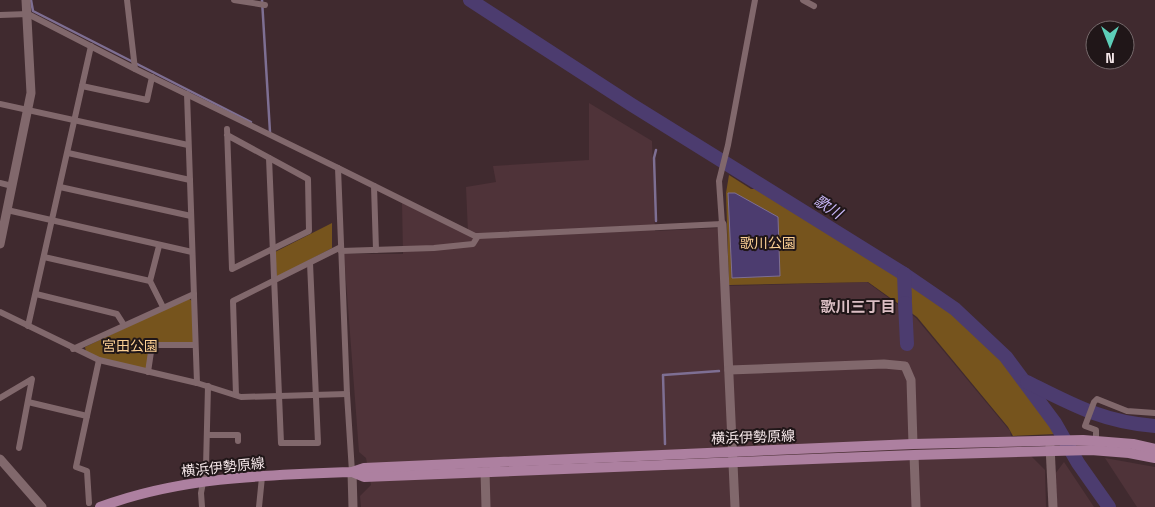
<svg xmlns="http://www.w3.org/2000/svg" width="1155" height="507" font-family="'Space Grotesk','Noto Sans JP',sans-serif">
<style>
.built{fill:#4f3339}
.green{fill:#76541d}
.water{fill:#4c3c6f;stroke:#7e6f93}
.lines{fill:none;stroke-linecap:round;stroke-linejoin:round}
.stream{stroke:#7e6f93;stroke-width:2.5}
.river{stroke:#4c3c6f;stroke-width:14}
.street{stroke:#81686c;stroke-width:6}
.secondary{stroke:#81686c;stroke-width:9}
.primary{stroke:#ad80a0;stroke-width:10}
.labels{text-anchor:middle;stroke-width:4;stroke-linejoin:round;paint-order:stroke}
.park-label{font-size:14px;fill:#fcd094;stroke:#201618}
.street-label{font-size:14px;fill:#f4e6e8;stroke:#201618}
.water-label{font-size:15px;font-style:italic;fill:#c9b8f9;stroke:#201618}
.neighbourhood-label{font-size:15px;font-weight:bold;fill:#dabec3;stroke:#201618}
</style>
<rect width="100%" height="100%" fill="#402a2f"/>
<g class="built">
<polygon points="589,103 652,141 655,231 719,228 728,286 867,282 916,318 1010,431 1011,436 1045,470 1046,507 361,507 360,496 371,485 366,458 359,452 344,254 403,254 402,202 468,233 466,187 496,182 493,166 589,160"/>
<polygon points="1105,458 1155,467 1155,507 1137,507"/>
<polygon points="1064,462 1094,507 1057,507 1055,474"/>
</g>
<g class="green">
<path d="M 729,175 L 751,189 L 755,189 C 792,211 830,233 867,255 C 910,281 956,307 989,345 L 1057,433 L 1055,434 L 1013,436 L 1008,427 L 917,317 L 868,282 L 729,285 L 726,193 Z"/>
<polygon points="332,223 332,248 277,277 275,252"/>
<polygon points="188,298 192,301 194,342 191,344 151,343 146,369 101,358 86,352 85,347"/>
</g>
<polygon class="water" points="728,193 735,193 778,217 780,276 732,278"/>
<g class="lines">
<g class="stream">
<polyline points="31,0 33,11 251,122"/>
<polyline points="262,0 270,132"/>
<polyline points="656,221 654,158 656,150"/>
<polyline points="665,444 663,375 719,371"/>
</g>
<g class="river">
<polyline points="470,0 632,105 904,274 955,309 1006,357 1055,423 1078,463 1109,507"/>
<polyline points="904,274 905,299"/>
<polyline points="905,303 907,344"/>
<path d="M 1027,382 C 1073,405 1103,422 1155,426"/>
</g>
<g class="street">
<polyline points="127,0 135,69"/>
<polyline points="234,0 265,5"/>
<polyline points="803,0 814,6"/>
<polyline points="0,15 28,14 135,69 338,168 347,394 352,472"/>
<polyline points="82,86 147,100 152,77"/>
<polyline points="187,94 197,383"/>
<polyline points="0,104 188,145"/>
<polyline points="227,129 232,269 309,231 308,179 227,135"/>
<polyline points="68,153 190,180"/>
<polyline points="269,158 281,443 318,443 310,263"/>
<polyline points="338,168 475,236 478,236"/>
<polyline points="0,183 12,186"/>
<polyline points="374,186 376,250"/>
<polyline points="60,187 191,216"/>
<polyline points="7,210 192,252"/>
<polyline points="159,246 150,281 163,307"/>
<polyline points="341,251 434,248 473,244 478,236 722,224 719,181 728,145 755,0"/>
<polyline points="44,257 150,281"/>
<polyline points="36,294 117,314 124,325"/>
<polyline points="0,312 99,360 197,383 241,397 347,394"/>
<polyline points="28,326 91,46"/>
<polyline points="73,349 194,294"/>
<polyline points="148,372 152,345 195,345"/>
<polyline points="236,395 233,301 341,247"/>
<polyline points="0,398 32,379 19,448"/>
<polyline points="28,402 87,416"/>
<polyline points="207,435 238,435 238,441"/>
<polyline points="1096,440 1096,430 1085,426 1094,402 1097,399 1127,411 1155,413"/>
<polyline points="89,503 87,471 76,467 99,360"/>
<polyline points="202,507 201,493 206,467 208,386"/>
<polyline points="259,507 262,477"/>
</g>
<g class="secondary">
<polyline points="722,224 735,507"/>
<polyline points="0,244 31,93 26,0"/>
<polyline points="729,370 884,364 905,366 911,380 913,444"/>
<polyline points="1050,446 1053,507"/>
<polyline points="914,455 916,507"/>
<polyline points="0,459 42,507"/>
<polyline points="485,471 486,507"/>
<polyline points="352,472 353,507"/>
</g>
<g class="primary">
<polyline points="352,472 364,477 914,455 1091,450 1129,453 1155,458"/>
<path d="M 100,507 C 180,477 267,475 352,472 L 364,468 L 913,444 L 1083,440 L 1133,444 L 1155,449"/>
</g>
</g>
<g class="labels">
<g class="park-label">
<text x="768" y="248">歌川公園</text>
<text x="130" y="351">宮田公園</text>
</g>
<g class="street-label">
<text transform="translate(753 437) rotate(-2)" y="5">横浜伊勢原線</text>
<text transform="translate(223 467) rotate(-6)" y="5">横浜伊勢原線</text>
</g>
<g class="water-label">
<text transform="translate(828 207) rotate(32)" y="5">歌川</text>
</g>
<g class="neighbourhood-label">
<text x="858" y="312">歌川三丁目</text>
</g>
</g>
<g transform="translate(1110 45) rotate(180)"><circle r="24" fill="#201618" stroke="#75696b"/>
<path d="M0-4L9 19L0 12L-9 19Z" fill="#5dceb8"/>
<text y="-8" font-size="14" font-weight="bold" text-anchor="middle" fill="#f4e6e8">N</text>
</g>
</svg>
